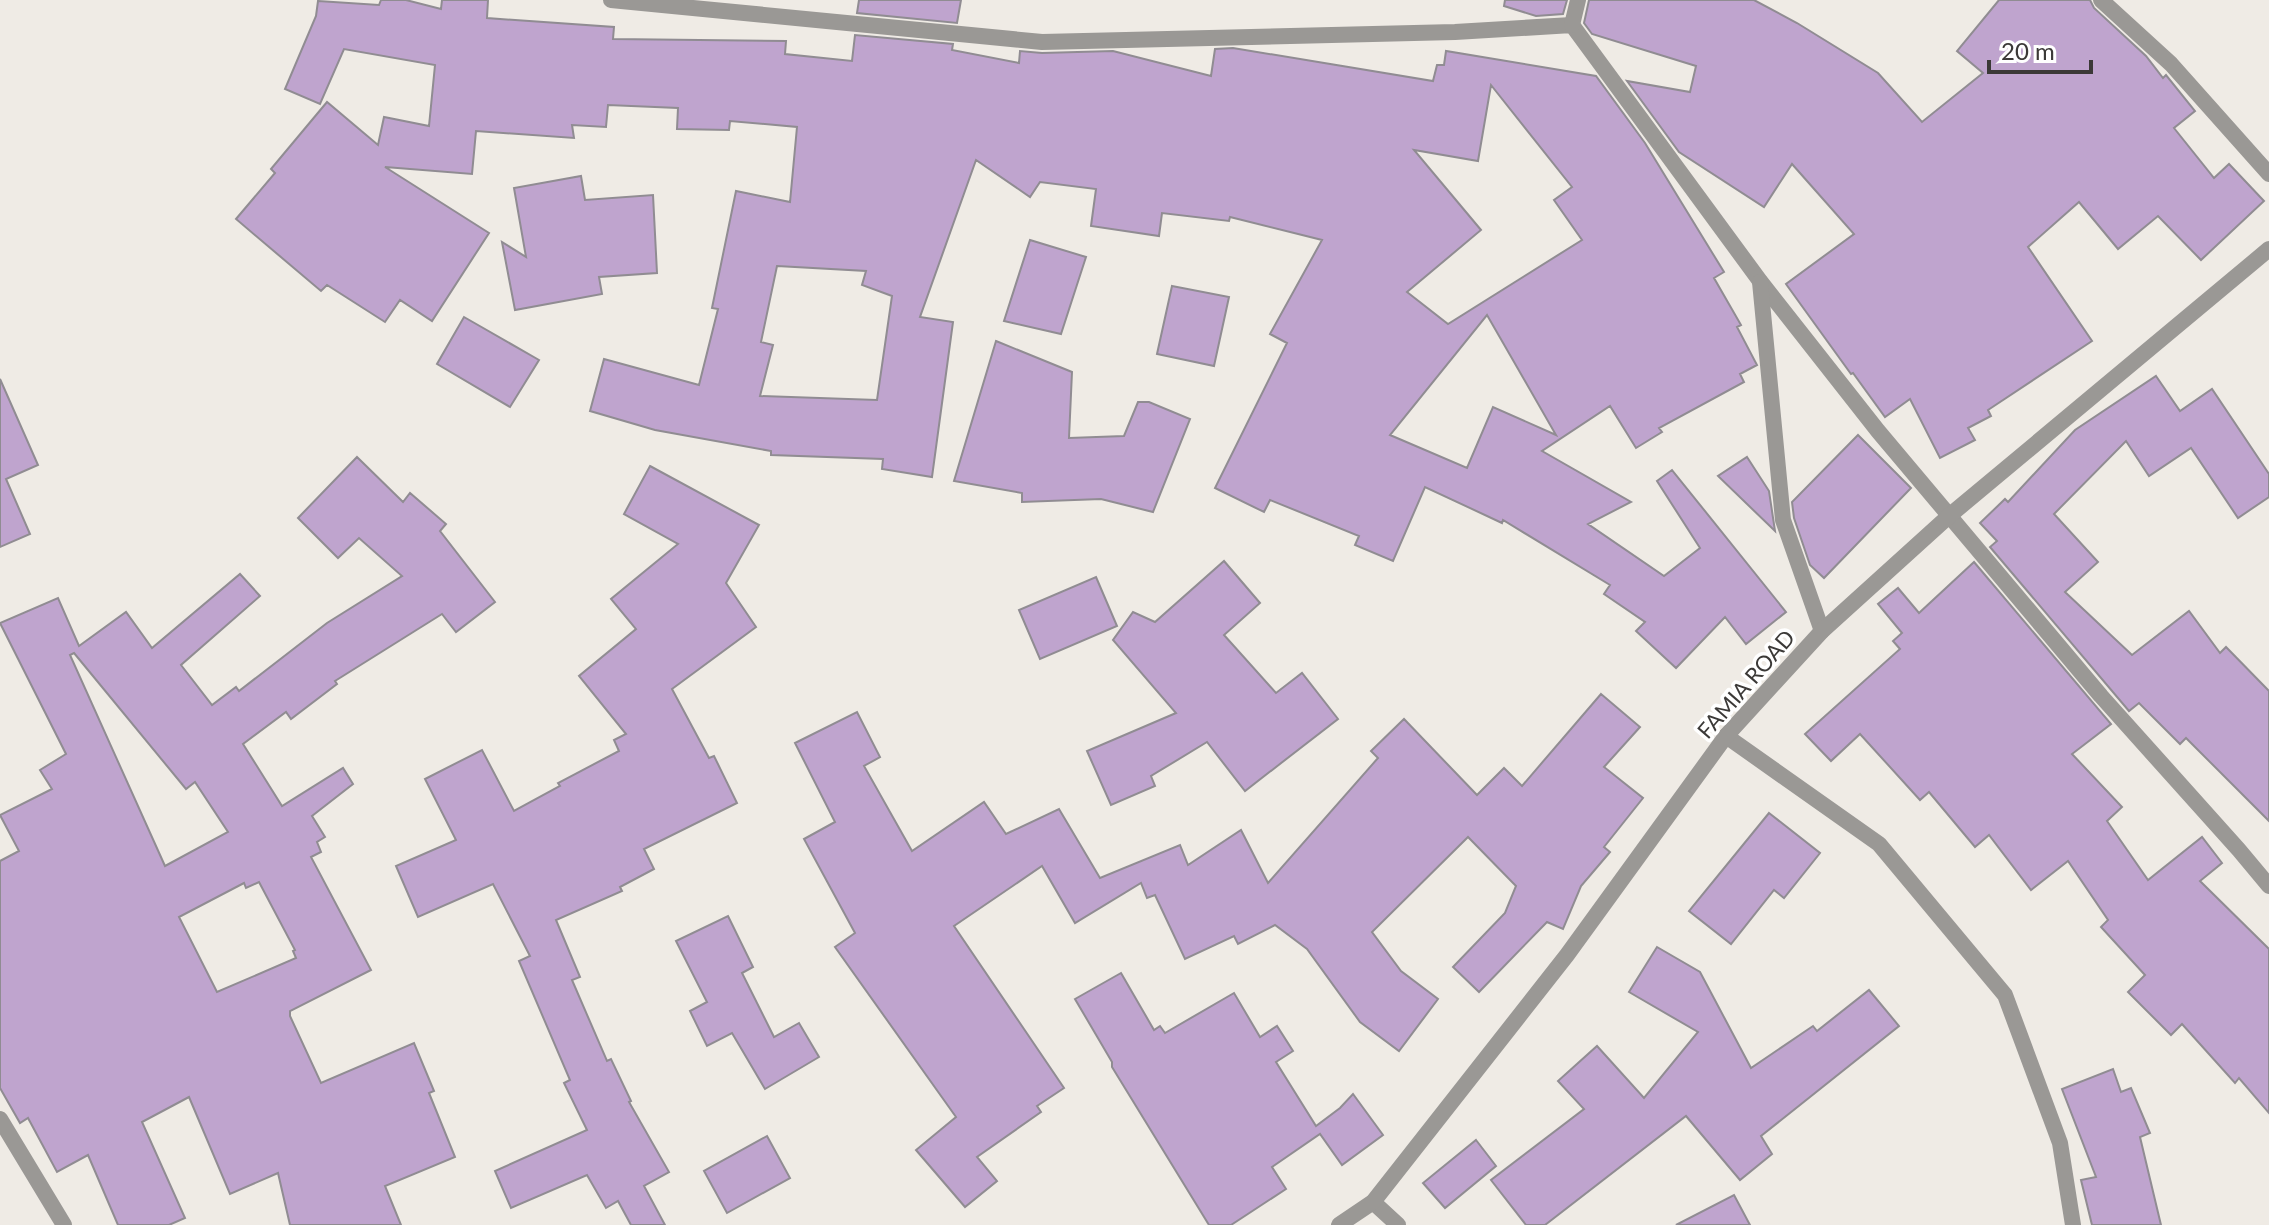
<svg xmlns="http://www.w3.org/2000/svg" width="2269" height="1225" font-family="Lato,sans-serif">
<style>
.building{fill:#bfa4ce;stroke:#908c92;stroke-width:2;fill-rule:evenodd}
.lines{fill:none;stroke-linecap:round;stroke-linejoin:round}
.street{stroke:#9a9895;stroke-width:16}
.labels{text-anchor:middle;stroke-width:7;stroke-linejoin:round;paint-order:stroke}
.street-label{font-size:22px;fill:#3b3937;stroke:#fff}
</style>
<rect width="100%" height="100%" fill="#efebe5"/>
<g class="building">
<path d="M 381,0 L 406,0 L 441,9 L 442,0 L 488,0 L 487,18 L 614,27 L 613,39 L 786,41 L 785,54 L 852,61 L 855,35 L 953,44 L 952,50 L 1019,63 L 1020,51 L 1042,53 L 1113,51 L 1211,76 L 1215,49 L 1233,48 L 1433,81 L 1437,65 L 1444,65 L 1446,51 L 1596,76 L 1645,143 L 1724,272 L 1714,278 L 1741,325 L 1737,327 L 1757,365 L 1740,374 L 1744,382 L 1659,428 L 1662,432 L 1636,448 L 1610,406 L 1542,451 L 1631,502 L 1588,524 L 1664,576 L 1700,548 L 1657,481 L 1672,470 L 1786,612 L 1746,644 L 1725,617 L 1676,668 L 1636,631 L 1645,622 L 1604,594 L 1610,585 L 1503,520 L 1502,523 L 1425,487 L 1393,561 L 1355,545 L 1359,536 L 1270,500 L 1264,512 L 1215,488 L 1287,343 L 1270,334 L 1322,240 L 1230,217 L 1229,221 L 1162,213 L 1159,236 L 1091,226 L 1096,189 L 1040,182 L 1030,197 L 976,160 L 920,317 L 953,322 L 932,477 L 882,469 L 883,459 L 771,455 L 771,451 L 655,430 L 590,411 L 604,359 L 699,385 L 718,309 L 712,308 L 736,191 L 790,202 L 797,127 L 730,121 L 729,130 L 677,129 L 678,108 L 608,105 L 606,127 L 572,125 L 574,138 L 476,131 L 472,174 L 385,167 L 489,233 L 432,321 L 400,300 L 385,322 L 327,285 L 321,291 L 236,219 L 275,173 L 271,169 L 327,102 L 378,145 L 384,117 L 429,126 L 435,65 L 344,49 L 320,104 L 285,89 L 316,16 L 318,1 L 379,5 ZM 1491,85 L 1572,187 L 1554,200 L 1582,240 L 1448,324 L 1407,292 L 1481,230 L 1414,150 L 1478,161 ZM 777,266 L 866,271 L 862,285 L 892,296 L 877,400 L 760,396 L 773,345 L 761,342 ZM 1487,315 L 1556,435 L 1493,407 L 1467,468 L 1390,435 Z"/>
<polygon points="859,0 961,0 957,23 857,13"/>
<polygon points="1505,0 1567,0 1563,14 1536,16 1504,6"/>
<polygon points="1589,0 1754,0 1797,23 1878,73 1922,122 1983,73 1957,51 1999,0 2090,0 2094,8 2146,56 2163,78 2166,75 2195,111 2174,128 2214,178 2229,164 2264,201 2201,260 2158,216 2118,249 2079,202 2028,247 2092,341 1988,410 1991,416 1968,428 1975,440 1940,458 1910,399 1885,417 1853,373 1851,374 1786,284 1854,234 1792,164 1764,207 1679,152 1627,81 1690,92 1696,66 1592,34 1584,23"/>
<polygon points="581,176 585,200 653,195 657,273 599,277 602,294 515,310 502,242 526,257 514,188"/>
<polygon points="1030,240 1086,257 1061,334 1004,321"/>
<polygon points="1172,286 1229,297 1214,366 1157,354"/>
<polygon points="464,317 539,360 510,407 437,364"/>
<polygon points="996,341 1072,372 1069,438 1124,436 1138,402 1149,402 1190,419 1153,512 1101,499 1022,502 1022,493 954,481"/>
<polygon points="2156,376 2180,411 2212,389 2269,474 2269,497 2238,518 2191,448 2149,476 2126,441 2054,514 2098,562 2065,592 2132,655 2189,611 2220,653 2226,647 2269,691 2269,821 2186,738 2180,744 2139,703 2129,711 1990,547 1997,541 1980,523 2005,499 2008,502 2075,430"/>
<polygon points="0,379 38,465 6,479 30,534 0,547"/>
<polygon points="1858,435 1911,488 1824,578 1810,565 1794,518 1792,502"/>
<path d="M 357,457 L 403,502 L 410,493 L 446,524 L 440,531 L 495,602 L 456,632 L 442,614 L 335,681 L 337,684 L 291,719 L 286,712 L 243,744 L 282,806 L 343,768 L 353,784 L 312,816 L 325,837 L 317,842 L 321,852 L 311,857 L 371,970 L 290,1011 L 290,1016 L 321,1083 L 414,1043 L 434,1091 L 429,1093 L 455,1157 L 385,1186 L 401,1225 L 290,1225 L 278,1173 L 230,1194 L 189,1097 L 142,1122 L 185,1218 L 169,1225 L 118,1225 L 88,1155 L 57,1172 L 28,1118 L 20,1123 L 0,1088 L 0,861 L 19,851 L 0,815 L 52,789 L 40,770 L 66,754 L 0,623 L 58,598 L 79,646 L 126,612 L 152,648 L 240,574 L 260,596 L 181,665 L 212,705 L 236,687 L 239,691 L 327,623 L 402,576 L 359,538 L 338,558 L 298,518 ZM 74,653 L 186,789 L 195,782 L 228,832 L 165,866 L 70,655 ZM 259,882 L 295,950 L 293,951 L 296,958 L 217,992 L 179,917 L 244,883 L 246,888 Z"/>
<polygon points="1747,457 1769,491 1775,531 1718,476"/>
<polygon points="650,466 759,525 726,583 756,627 672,689 709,758 714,756 737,803 644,849 654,869 620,887 622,891 556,920 580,977 572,980 607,1061 611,1059 631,1101 629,1102 669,1172 644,1186 665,1225 631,1225 618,1201 606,1208 587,1175 511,1208 495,1171 587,1130 564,1083 570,1080 519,961 530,956 493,884 418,917 396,866 456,840 425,779 482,750 514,811 560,786 558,783 619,751 614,740 626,734 579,676 636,629 611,599 678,544 624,514"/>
<polygon points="1224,561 1260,603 1224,635 1276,693 1302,673 1338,719 1245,791 1207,742 1151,776 1155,786 1111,805 1087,751 1176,713 1113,640 1133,612 1155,622"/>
<polygon points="1974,562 2111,724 2072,754 2122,807 2107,821 2148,880 2202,837 2222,863 2200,881 2269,949 2269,1113 2239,1078 2235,1083 2182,1024 2171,1035 2128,992 2145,975 2101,927 2108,920 2068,861 2031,890 1989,835 1975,847 1929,792 1920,800 1860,734 1831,761 1805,734 1900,649 1893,641 1902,633 1878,604 1898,588 1919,613"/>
<polygon points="1096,577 1117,626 1040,659 1019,610"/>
<polygon points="1601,694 1640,727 1604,767 1643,798 1604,847 1610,852 1581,886 1563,929 1547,922 1479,992 1453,967 1505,913 1516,886 1468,837 1372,932 1401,971 1438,999 1399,1051 1360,1022 1307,949 1275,925 1238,944 1234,936 1185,959 1155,895 1147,898 1141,883 1075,923 1042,866 954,926 1064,1088 1037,1106 1041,1112 977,1157 997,1181 965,1207 916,1150 956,1117 835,947 855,933 804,839 835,822 795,743 857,712 880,757 864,766 912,851 984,802 1006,834 1059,809 1100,878 1180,845 1188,865 1241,830 1268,883 1378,758 1371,751 1404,719 1477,795 1504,768 1522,786"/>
<polygon points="1769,813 1820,853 1784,898 1774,890 1731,944 1689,911"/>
<polygon points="728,916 753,967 742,973 774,1037 799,1023 819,1057 765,1089 732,1033 707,1046 690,1011 707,1002 676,941"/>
<polygon points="1657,947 1700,972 1751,1068 1813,1026 1817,1031 1869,990 1899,1026 1761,1136 1772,1154 1740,1180 1686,1116 1545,1225 1526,1225 1491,1180 1584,1109 1558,1081 1597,1046 1644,1098 1698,1032 1629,992"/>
<polygon points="1121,973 1154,1030 1160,1026 1165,1033 1234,993 1260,1037 1277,1026 1293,1051 1276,1062 1316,1126 1340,1108 1353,1094 1383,1135 1342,1165 1320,1134 1272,1167 1286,1189 1231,1225 1209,1225 1112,1067 1112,1062 1075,999"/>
<polygon points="2113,1069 2121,1092 2131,1088 2150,1133 2140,1137 2161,1225 2092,1225 2081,1180 2096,1177 2062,1089"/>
<polygon points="767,1136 790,1178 727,1213 704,1171"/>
<polygon points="1476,1140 1496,1166 1445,1208 1423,1183"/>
<polygon points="1734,1195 1750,1225 1676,1225"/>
</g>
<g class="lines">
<g class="street">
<polyline points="611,0 1042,42 1455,32 1572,25 1760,281 1878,431 2101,696 2239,850 2269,886"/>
<polyline points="2101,0 2171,64 2269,174"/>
<polyline points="1572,25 1578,0"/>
<polyline points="1760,282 1783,520 1822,631"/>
<polyline points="1726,736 1879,844 2005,995 2060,1143 2073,1225"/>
<polyline points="0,1119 64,1225"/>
<polyline points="1373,1202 1398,1225"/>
<polyline points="1339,1225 1373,1202 1567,955 1726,736 1822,631 1949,516 2269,249"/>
</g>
</g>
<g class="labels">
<g class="street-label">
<text transform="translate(1746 684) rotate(-49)" y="8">FAMIA ROAD</text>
</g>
</g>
<path d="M1989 60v12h102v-12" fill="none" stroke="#3b3937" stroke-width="4"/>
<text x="2001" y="60" font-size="24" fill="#3b3937" stroke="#ffffff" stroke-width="6" paint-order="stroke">20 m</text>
</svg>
